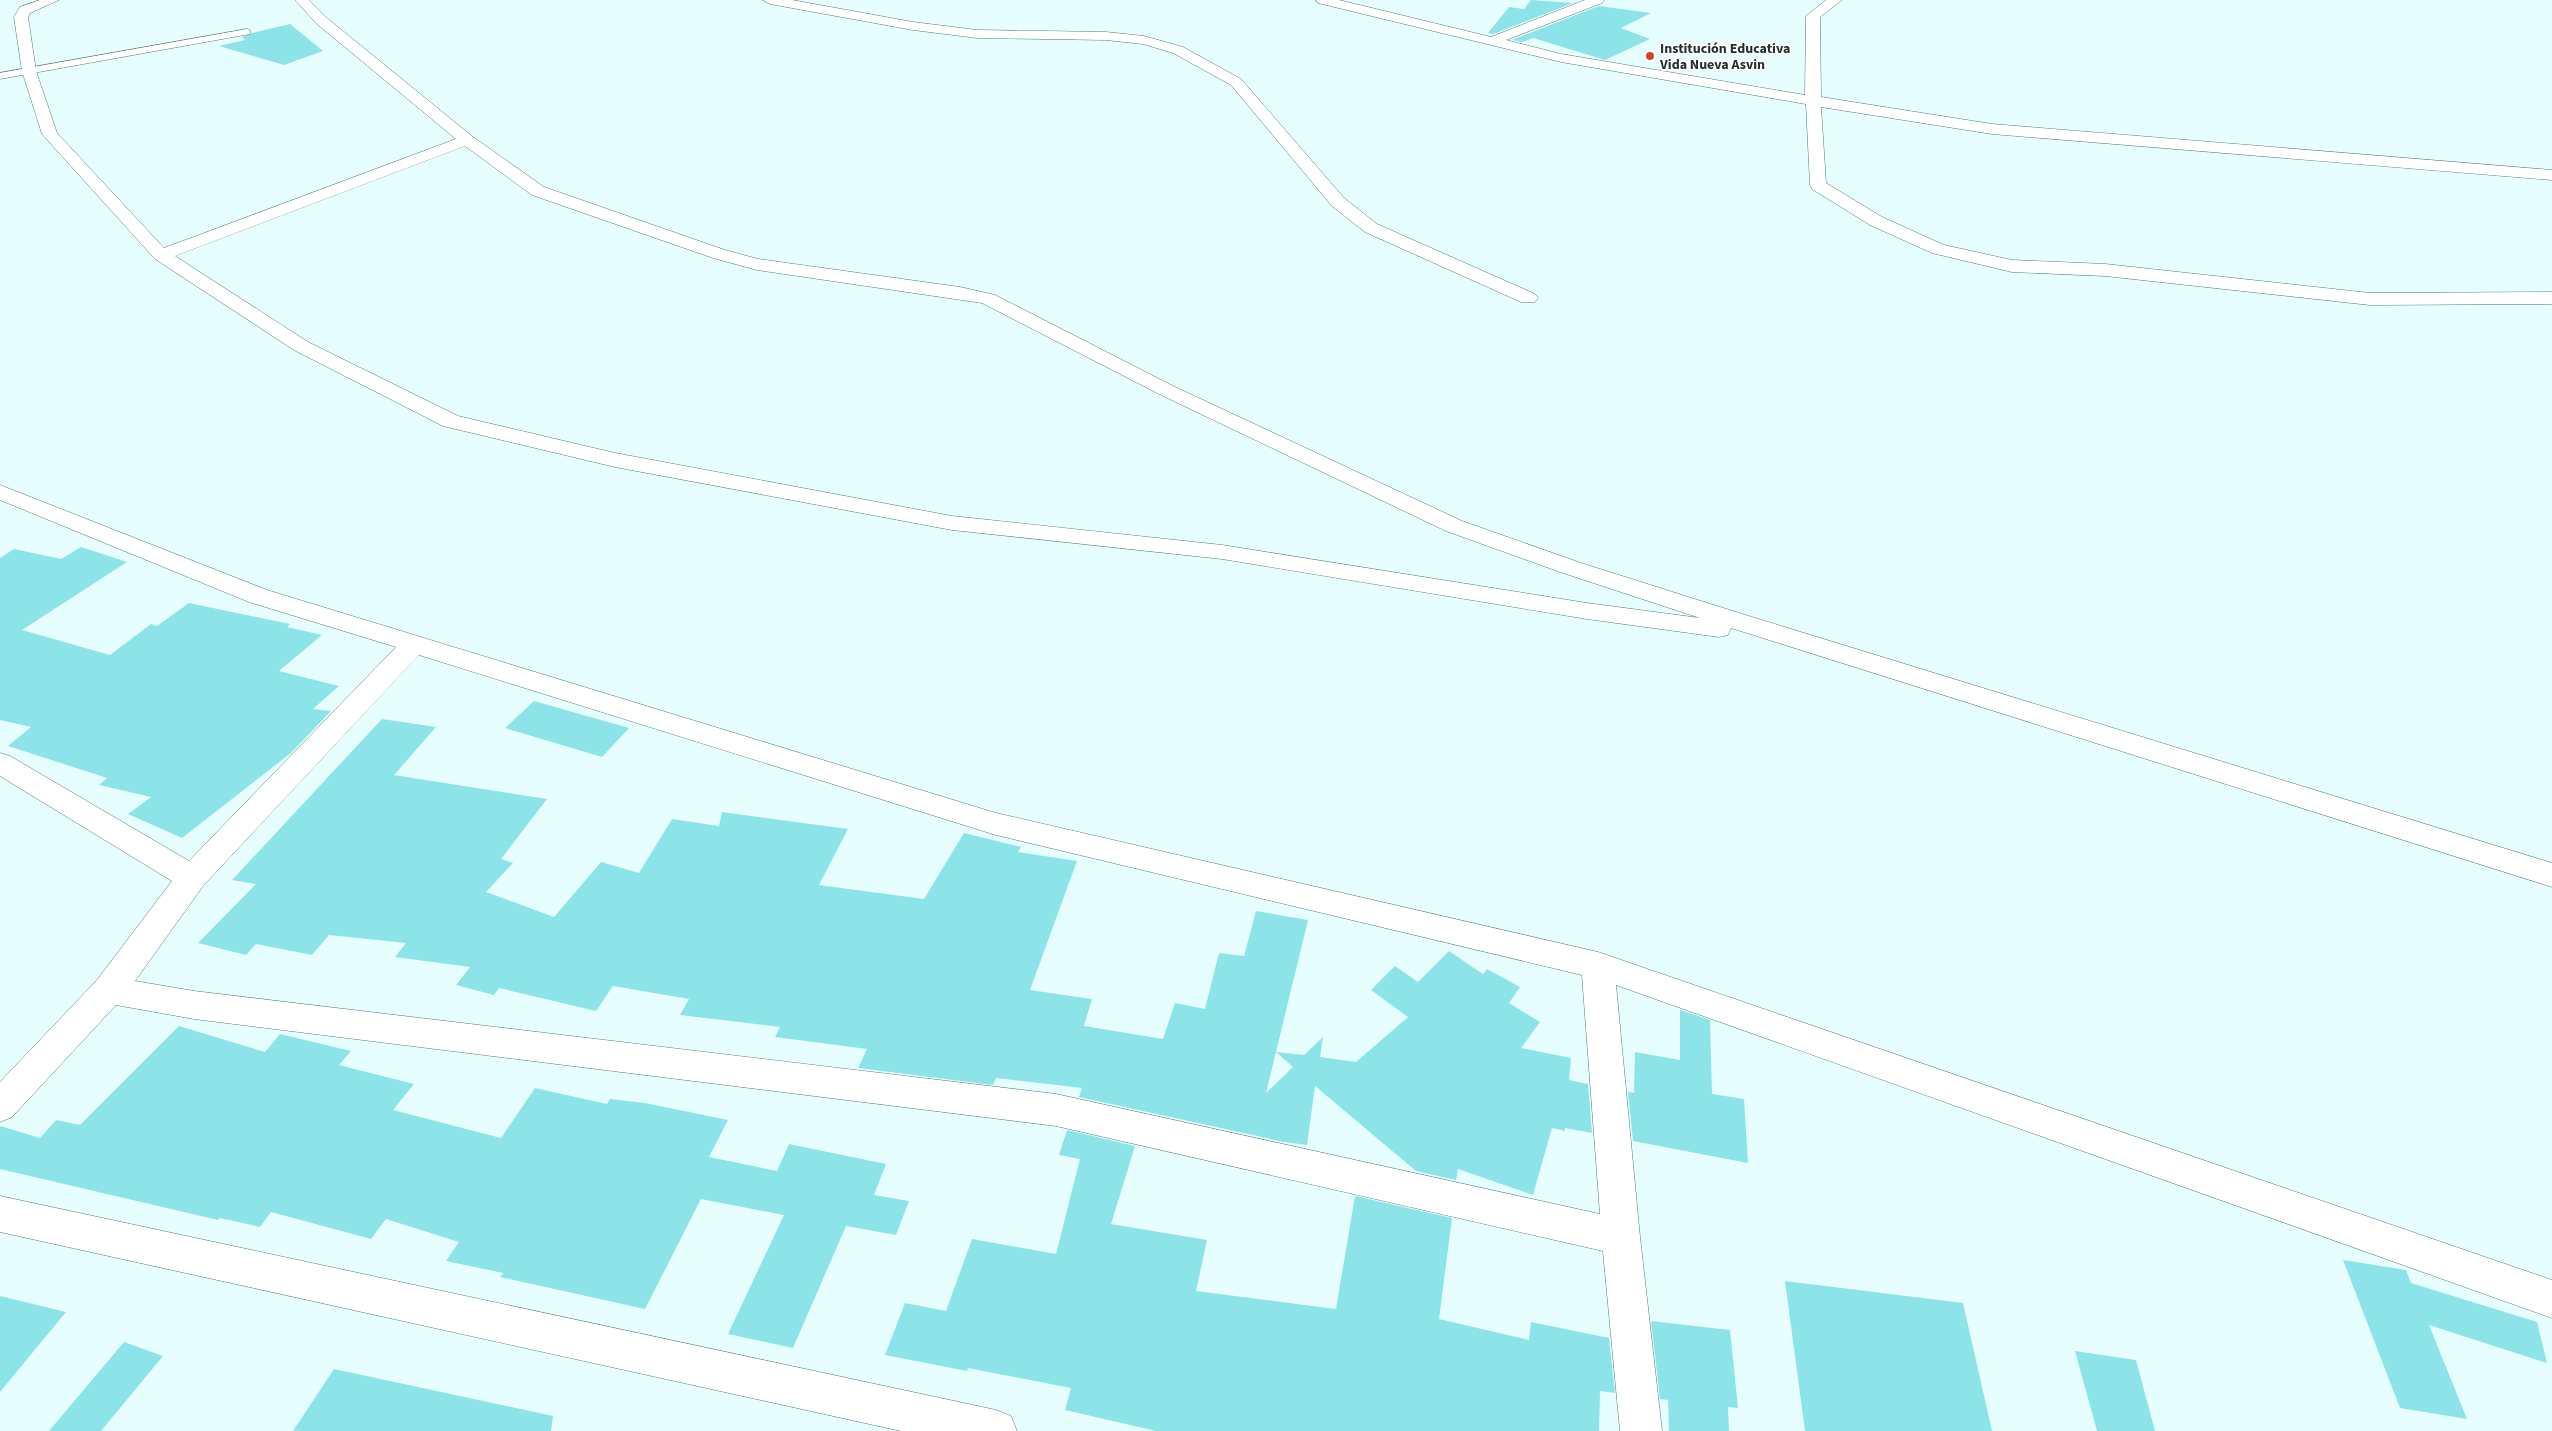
<svg xmlns="http://www.w3.org/2000/svg" width="2552" height="1431" font-family="'Source Sans 3',sans-serif">
<style>
.building{fill:#8de4e8;fill-rule:evenodd}
.lines{fill:none;stroke-linecap:round;stroke-linejoin:round}
.lane-casing{stroke:#547779;stroke-width:1}
.street-casing{stroke:#547779;stroke-width:1}
.lane{fill:#fff;fill-rule:evenodd}
.street{fill:#fff;fill-rule:evenodd}
.poi-dot{fill:#d04721;stroke:#fff;stroke-width:2}
.labels{text-anchor:middle;stroke-width:4;stroke-linejoin:round;paint-order:stroke}
.far-poi-label{font-size:14px;font-weight:bold;fill:#213030;stroke:#fff;text-anchor:start}
</style>
<rect width="100%" height="100%" fill="#e6fefe"/>
<g class="building">
<polygon points="1531,0 1573,3 1493,34 1488,33 1509,7 1524,9"/>
<polygon points="1599,6 1651,13 1621,28 1650,39 1605,60 1533,38 1523,42 1512,40"/>
<polygon points="290,24 323,51 284,65 219,46 245,40 242,37 252,33"/>
<polygon points="81,547 127,562 22,630 110,655 151,624 157,626 189,603 290,624 287,627 322,635 279,671 339,686 313,709 331,711 291,753 182,838 128,814 151,797 99,785 107,778 8,746 31,727 0,720 0,558 14,549 61,559"/>
<polygon points="534,701 629,728 602,757 505,728"/>
<path d="M 382,719 L 436,727 L 394,775 L 547,799 L 501,859 L 513,863 L 486,892 L 554,917 L 601,862 L 639,873 L 672,819 L 719,826 L 722,812 L 848,829 L 819,885 L 924,899 L 964,833 L 1021,847 L 1018,852 L 1077,861 L 1030,990 L 1092,999 L 1084,1026 L 1163,1039 L 1175,1003 L 1205,1009 L 1219,953 L 1244,956 L 1256,911 L 1308,920 L 1276,1052 L 1304,1055 L 1323,1037 L 1320,1057 L 1356,1062 L 1408,1017 L 1371,990 L 1395,966 L 1418,982 L 1449,951 L 1483,974 L 1487,969 L 1520,987 L 1509,1003 L 1540,1022 L 1521,1048 L 1571,1058 L 1569,1080 L 1588,1084 L 1592,1133 L 1565,1128 L 1565,1131 L 1552,1128 L 1533,1195 L 1458,1169 L 1456,1180 L 1416,1171 L 1315,1086 L 1307,1145 L 1284,1142 L 1079,1097 L 1082,1088 L 996,1078 L 993,1085 L 858,1068 L 867,1049 L 775,1037 L 780,1027 L 680,1015 L 689,999 L 613,986 L 596,1011 L 499,988 L 494,995 L 456,985 L 470,967 L 395,957 L 406,943 L 329,935 L 312,955 L 256,944 L 246,955 L 198,943 L 256,884 L 232,880 ZM 1276,1052 L 1293,1067 L 1266,1093 Z"/>
<polygon points="1680,1010 1710,1020 1712,1094 1744,1099 1748,1163 1633,1141 1628,1092 1634,1093 1635,1052 1680,1060"/>
<polygon points="179,1026 265,1052 280,1034 351,1051 339,1065 414,1084 393,1110 501,1138 535,1088 607,1104 610,1099 645,1103 728,1120 709,1157 777,1171 789,1144 886,1164 874,1195 909,1201 896,1235 846,1226 793,1348 728,1334 784,1215 701,1199 645,1309 500,1277 503,1273 446,1261 459,1242 386,1219 371,1239 271,1212 260,1227 220,1218 218,1220 0,1169 0,1126 40,1138 56,1120 80,1125"/>
<polygon points="1067,1130 1135,1146 1111,1224 1207,1240 1196,1291 1336,1309 1355,1196 1452,1218 1439,1319 1529,1340 1531,1322 1609,1338 1615,1393 1600,1391 1599,1431 1156,1431 1065,1410 1071,1388 968,1368 967,1371 885,1355 905,1303 946,1311 972,1239 1056,1254 1080,1159 1059,1155"/>
<polygon points="2343,1260 2406,1270 2411,1283 2537,1322 2547,1363 2429,1325 2467,1419 2400,1408"/>
<polygon points="1785,1281 1963,1303 1992,1431 1805,1431"/>
<polygon points="0,1296 66,1312 0,1392"/>
<polygon points="1651,1321 1730,1330 1738,1408 1728,1407 1729,1431 1669,1431 1668,1400 1660,1399"/>
<polygon points="124,1342 163,1356 101,1431 49,1431"/>
<polygon points="2075,1351 2136,1360 2155,1431 2097,1431"/>
<polygon points="334,1369 553,1416 551,1431 293,1431"/>
</g>
<g class="lines">
<defs>
<polygon id="lane" points="247,29 250,30 250,34 0,79 0,73"/>
<g id="street">
<path d="M 40,0 L 59,0 L 30,13 L 28,17 L 36,71 L 57,133 L 164,248 L 456,139 L 317,24 L 295,0 L 309,0 L 327,18 L 473,137 L 544,187 L 725,250 L 758,259 L 960,287 L 995,295 L 1173,386 L 1462,521 L 1581,563 L 1739,613 L 2552,863 L 2552,887 L 1731,628 L 1728,635 L 1719,637 L 1587,619 L 1222,559 L 952,530 L 615,467 L 443,426 L 294,350 L 155,259 L 42,134 L 22,71 L 14,17 L 20,7 ZM 465,146 L 532,195 L 713,258 L 757,270 L 982,303 L 1159,394 L 1446,531 L 1563,573 L 1700,618 L 1587,603 L 1222,545 L 952,516 L 615,453 L 458,416 L 308,342 L 175,256 Z"/>
<polygon points="763,0 792,0 913,22 977,30 1106,32 1144,36 1183,47 1241,79 1344,198 1377,224 1535,294 1538,298 1535,302 1521,302 1365,232 1332,206 1231,85 1173,53 1143,44 1106,40 977,38 913,30 770,4"/>
<polygon points="1316,0 1339,0 1491,37 1585,0 1604,0 1602,3 1506,40 1561,54 1805,95 1806,16 1826,0 1842,0 1820,17 1821,97 1992,124 2552,170 2552,180 1992,134 1821,107 1826,183 1882,217 1944,245 2012,260 2105,264 2370,293 2552,292 2552,304 2370,305 2105,276 2012,272 1932,253 1870,225 1812,189 1810,185 1806,104 1561,62 1318,3"/>
<path d="M 0,485 L 267,590 L 996,813 L 1598,952 L 2552,1280 L 2552,1318 L 1616,985 L 1640,1237 L 1662,1431 L 1620,1431 L 1603,1251 L 1056,1126 L 194,1019 L 116,1005 L 12,1117 L 0,1122 L 0,1082 L 97,980 L 172,881 L 0,776 L 0,753 L 10,756 L 189,861 L 396,647 L 249,602 L 0,500 ZM 419,655 L 996,835 L 1582,975 L 1600,1214 L 1056,1094 L 194,991 L 135,981 L 203,886 Z"/>
<polygon points="0,1196 996,1410 1011,1416 1017,1431 901,1431 0,1232"/>
</g>
</defs>
<use href="#lane" class="lane-casing"/>
<use href="#street" class="street-casing"/>
<use href="#lane" class="lane"/>
<use href="#street" class="street"/>
</g>
<circle class="poi-dot" cx="1650" cy="56" r="5"/>
<g class="labels">
<g class="far-poi-label">
<text x="1660" y="53">Institución Educativa<tspan x="1660" dy="16">Vida Nueva Asvin</tspan></text>
</g>
</g>
</svg>
